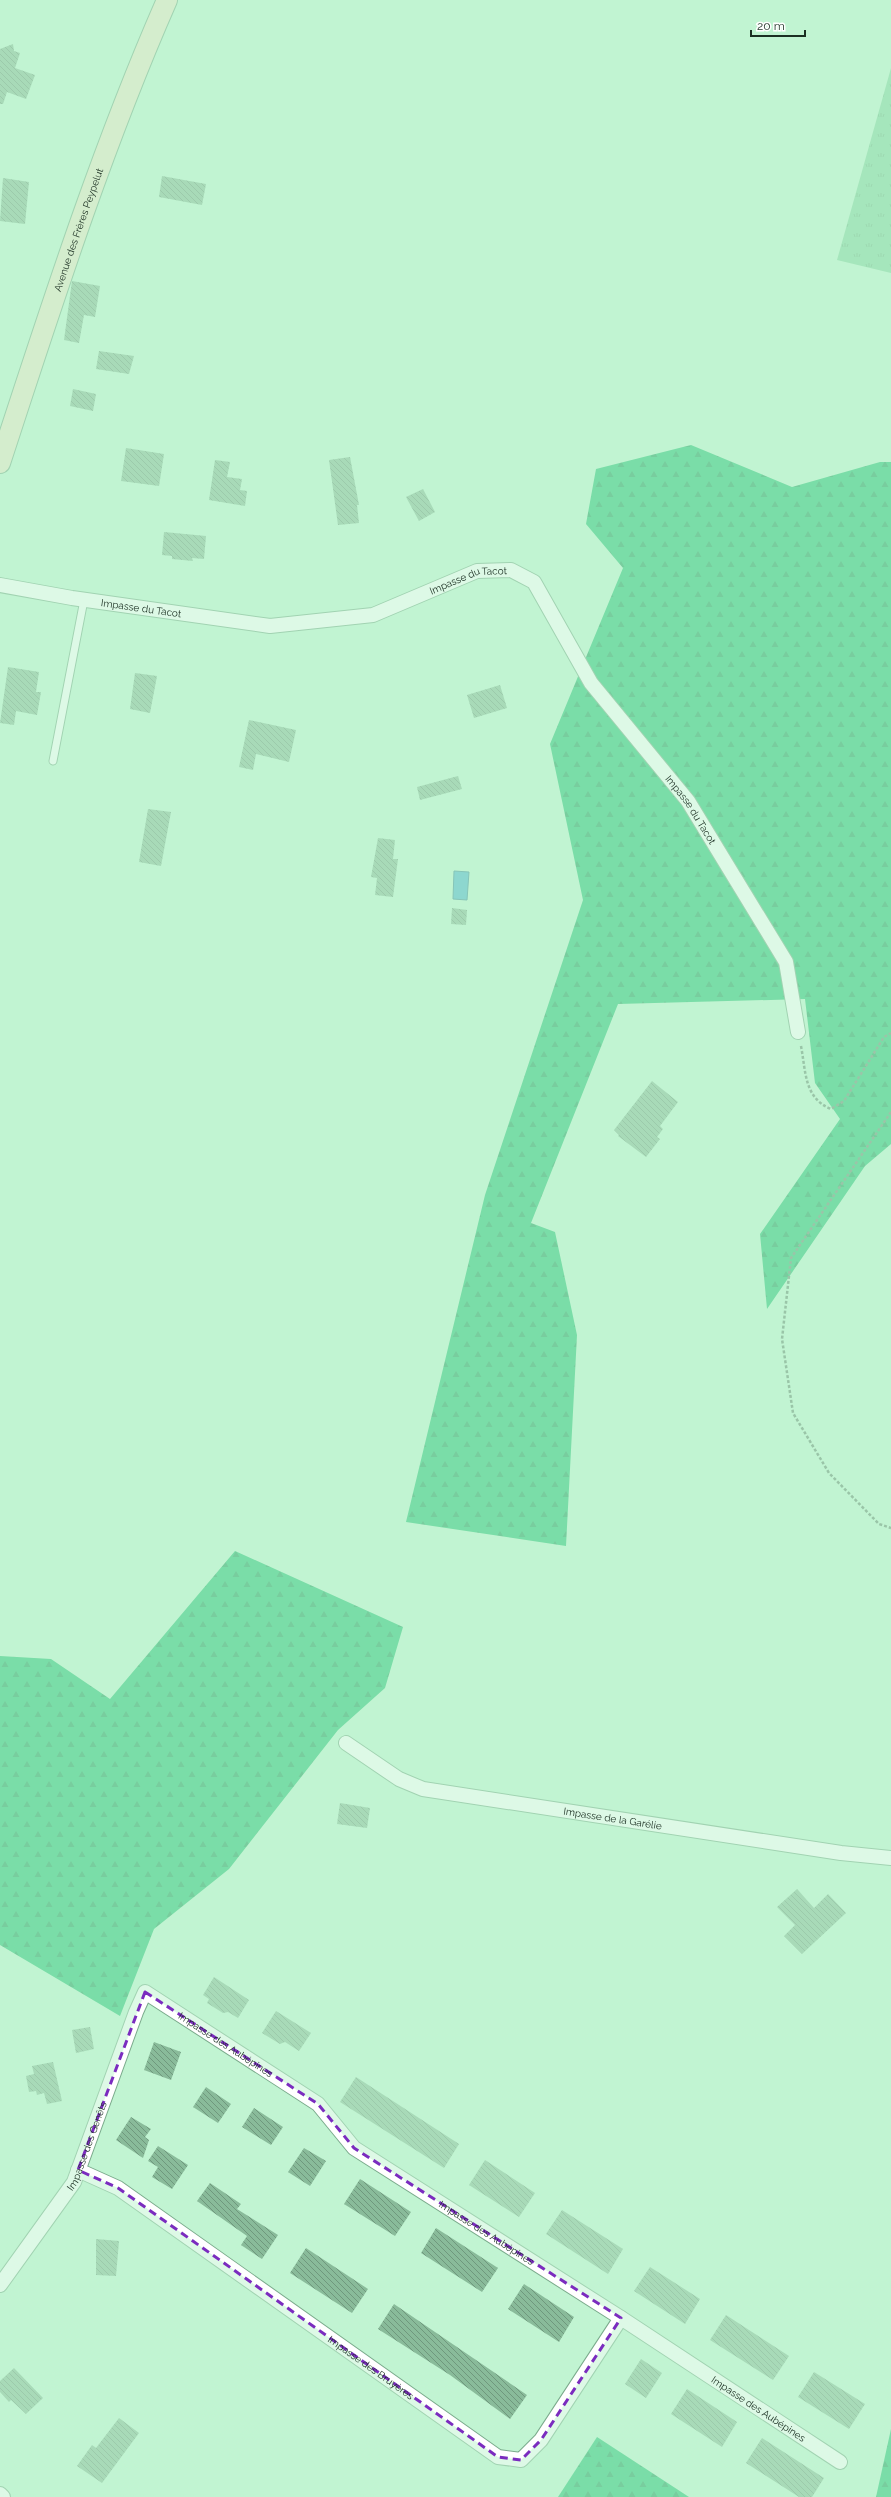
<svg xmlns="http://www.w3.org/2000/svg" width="891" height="2497" font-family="Raleway,sans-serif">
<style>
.grass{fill:url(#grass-tufts)}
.forest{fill:url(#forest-firs)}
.water{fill:#4fb4cc;stroke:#3f8c99}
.building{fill:url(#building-back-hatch)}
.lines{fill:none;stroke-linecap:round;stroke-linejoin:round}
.service-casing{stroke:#7bab8c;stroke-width:9}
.minor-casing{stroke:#7bab8c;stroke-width:16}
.secondary-casing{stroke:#7bab8c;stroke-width:22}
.path{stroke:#6a8d76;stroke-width:2.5;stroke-dasharray:3 2;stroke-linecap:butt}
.service{stroke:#fff;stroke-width:7}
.minor{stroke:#fff;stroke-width:14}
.secondary{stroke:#ece5c7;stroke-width:20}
.marked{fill:none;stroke:#7b2cbf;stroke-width:3;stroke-dasharray:8 5;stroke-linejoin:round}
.labels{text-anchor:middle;stroke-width:3;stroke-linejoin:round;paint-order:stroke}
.street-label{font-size:10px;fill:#1b2f22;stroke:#fff}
</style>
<defs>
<pattern id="grass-tufts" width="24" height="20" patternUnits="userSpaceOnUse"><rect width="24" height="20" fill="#84d4a2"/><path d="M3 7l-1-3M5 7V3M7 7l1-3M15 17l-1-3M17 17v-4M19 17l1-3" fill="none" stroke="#71b68b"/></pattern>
<pattern id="forest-firs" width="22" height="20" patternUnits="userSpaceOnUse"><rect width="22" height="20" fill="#25c175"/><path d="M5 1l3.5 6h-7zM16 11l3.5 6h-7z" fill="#1f9d60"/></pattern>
<pattern id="building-back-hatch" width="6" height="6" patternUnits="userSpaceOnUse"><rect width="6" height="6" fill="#89bb9a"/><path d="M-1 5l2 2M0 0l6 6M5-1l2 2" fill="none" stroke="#6f987d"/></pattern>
</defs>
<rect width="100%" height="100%" fill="#c1f4d2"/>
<polygon class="grass" points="891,68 891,273 837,260"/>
<g class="forest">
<polygon points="691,445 792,487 880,462 891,462 891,1144 865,1166 767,1309 760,1234 840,1119 815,1083 805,999 618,1004 531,1223 555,1232 577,1335 566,1546 406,1522 485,1195 583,900 550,744 623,568 586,524 596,469"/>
<polygon points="235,1551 403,1627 385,1688 338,1730 229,1869 154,1929 120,2016 0,1945 0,1656 51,1659 110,1699"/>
<polygon points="891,2429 891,2497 876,2497"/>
<polygon points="597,2437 689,2497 558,2497"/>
</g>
<polygon class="water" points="454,871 469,872 467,900 453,899"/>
<g class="building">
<polygon points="13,44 14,51 20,53 15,68 35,75 26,99 7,92 3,104 0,104 0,49"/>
<polygon points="162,176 206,184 202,205 159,197"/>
<polygon points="3,178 29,182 25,224 0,221"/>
<polygon points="72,281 100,286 95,317 84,315 79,343 64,340"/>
<polygon points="99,351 134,356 129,374 96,369"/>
<polygon points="73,389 96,394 93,411 70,406"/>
<polygon points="126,448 164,454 159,486 121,481"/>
<polygon points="350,457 359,505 357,505 359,523 338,525 329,460"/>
<polygon points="215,460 230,462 227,477 242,479 240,490 247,491 245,506 209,500"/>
<polygon points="423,489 435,512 419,521 406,497"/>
<polygon points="164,532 206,536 204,559 192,558 193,561 172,559 172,556 162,555"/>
<polygon points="8,667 39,672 36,692 41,692 37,715 16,711 14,725 0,723"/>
<polygon points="135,673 157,676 150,713 130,709"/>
<polygon points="500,685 507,708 474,718 467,695"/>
<polygon points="249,720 296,730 289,762 256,754 253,770 239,767"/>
<polygon points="458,776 462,789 420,800 417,787"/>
<polygon points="148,809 171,812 161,866 139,862"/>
<polygon points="378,838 395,840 393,859 398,859 393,897 375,895 377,878 371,877"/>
<polygon points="452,908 467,910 466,925 451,924"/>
<polygon points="652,1081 678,1102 660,1126 663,1129 657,1137 660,1139 646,1157 618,1136 619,1135 614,1130"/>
<polygon points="340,1803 370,1808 367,1828 337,1824"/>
<polygon points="797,1889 814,1908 828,1894 846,1913 802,1954 784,1936 795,1925 777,1907"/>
<polygon points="214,1977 249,2000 238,2018 228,2012 223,2013 207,2003 209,1999 203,1995"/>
<polygon points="276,2011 311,2033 299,2051 285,2042 280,2044 262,2033"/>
<polygon points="90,2027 94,2049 76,2053 72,2030"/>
<polygon points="154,2042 181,2052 171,2080 144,2070"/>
<polygon points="53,2062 62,2101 47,2104 44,2093 37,2095 36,2091 29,2092 26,2076 34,2074 32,2066"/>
<polygon points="356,2077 459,2144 444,2168 340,2102"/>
<polygon points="206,2087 231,2104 218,2123 193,2107"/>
<polygon points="254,2108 283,2127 271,2145 242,2127"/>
<polygon points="131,2117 151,2129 145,2137 149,2140 143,2158 116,2140"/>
<polygon points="158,2146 188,2165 172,2189 152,2177 158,2167 148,2161"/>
<polygon points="304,2148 326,2161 310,2186 288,2172"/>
<polygon points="485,2160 535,2193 519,2217 469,2185"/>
<polygon points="360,2179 411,2212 395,2236 344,2204"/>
<polygon points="210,2183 241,2204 237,2209 278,2235 262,2259 241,2245 247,2236 197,2201"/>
<polygon points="562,2210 623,2249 608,2274 546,2234"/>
<polygon points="436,2228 498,2268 482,2292 421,2253"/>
<polygon points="96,2239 119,2241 116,2276 96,2275"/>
<polygon points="306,2248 368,2289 352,2313 290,2273"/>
<polygon points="650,2267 700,2299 685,2324 634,2291"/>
<polygon points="524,2284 574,2317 559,2342 508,2309"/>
<polygon points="394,2304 527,2395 510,2419 450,2375 378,2329"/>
<polygon points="726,2315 789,2356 773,2380 710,2340"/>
<polygon points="641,2359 662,2373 646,2398 625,2384"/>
<polygon points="14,2368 43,2398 26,2414 11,2400 9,2402 0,2392 0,2381"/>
<polygon points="814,2372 865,2404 849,2429 798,2397"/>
<polygon points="687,2389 737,2422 722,2447 671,2414"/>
<polygon points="119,2418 139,2433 102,2483 77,2466 92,2445 96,2448"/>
<polygon points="762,2438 824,2478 812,2497 799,2497 746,2463"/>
</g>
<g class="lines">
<defs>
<polyline id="service" points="53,761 84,600"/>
<g id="minor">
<path id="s1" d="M 0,585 L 72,598 L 270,626 L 373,615 L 477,571 L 511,570 L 534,582 L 591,683 L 688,801 L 786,962 L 798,1032"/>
<path id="s2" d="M 346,1743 L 399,1779 L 423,1789 L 841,1853 L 891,1858"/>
<path id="s3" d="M 78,2170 L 118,2188 L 498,2457 L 521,2460 L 541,2440 L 621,2318"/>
<path id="s4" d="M 0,2285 L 74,2182 L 136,2012 L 145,1992 L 318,2104 L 354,2148 L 621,2318 L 840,2462"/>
<polyline points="0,2494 3,2497"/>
</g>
<g id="secondary">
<path id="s5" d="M 0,463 C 51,307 101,150 167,0"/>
</g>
</defs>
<use href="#service" class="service-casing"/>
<use href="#minor" class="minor-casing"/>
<use href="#secondary" class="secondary-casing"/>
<g class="path">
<path d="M 801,1046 C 806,1072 804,1098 831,1109 L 844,1101 L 884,1037 L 891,1033"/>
<polyline points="891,1112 791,1258 782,1339 793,1413 829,1473 879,1524 891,1528"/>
</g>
<use href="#service" class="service"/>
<use href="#minor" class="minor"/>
<use href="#secondary" class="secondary"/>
</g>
<path d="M0 0H891V2497H0ZM 145,1992 L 318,2104 L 354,2148 L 621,2318 L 541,2440 L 521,2460 L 498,2457 L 118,2188 L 78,2170 Z" fill="#c1f4d2" fill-opacity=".55" fill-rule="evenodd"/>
<path class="marked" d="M 145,1992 L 318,2104 L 354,2148 L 621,2318 L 541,2440 L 521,2460 L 498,2457 L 118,2188 L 78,2170 Z"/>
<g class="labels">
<g class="street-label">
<text dy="4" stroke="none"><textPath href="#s5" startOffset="246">Avenue des Frères Peypelut</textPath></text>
<text dy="4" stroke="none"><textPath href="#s1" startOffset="479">Impasse du Tacot</textPath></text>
<text dy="4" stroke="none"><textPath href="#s1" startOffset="143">Impasse du Tacot</textPath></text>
<text dy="4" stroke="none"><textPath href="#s1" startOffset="827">Impasse du Tacot</textPath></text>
<text dy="4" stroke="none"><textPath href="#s2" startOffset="282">Impasse de la Garélie</textPath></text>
<text dy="4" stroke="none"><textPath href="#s4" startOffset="426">Impasse des Aubépines</textPath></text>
<text dy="4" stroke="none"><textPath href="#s4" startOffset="165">Impasse des Genêts</textPath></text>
<text dy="4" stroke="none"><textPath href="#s4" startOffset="750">Impasse des Aubépines</textPath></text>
<text dy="4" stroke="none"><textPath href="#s3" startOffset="354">Impasse des Bruyères</textPath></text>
<text dy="4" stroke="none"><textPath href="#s4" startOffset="1074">Impasse des Aubépines</textPath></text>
</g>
</g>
<path d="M751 30v6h54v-6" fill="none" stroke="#1b2f22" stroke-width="2"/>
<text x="757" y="30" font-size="12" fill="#1b2f22" stroke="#ffffff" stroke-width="3" paint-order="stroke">20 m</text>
</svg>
